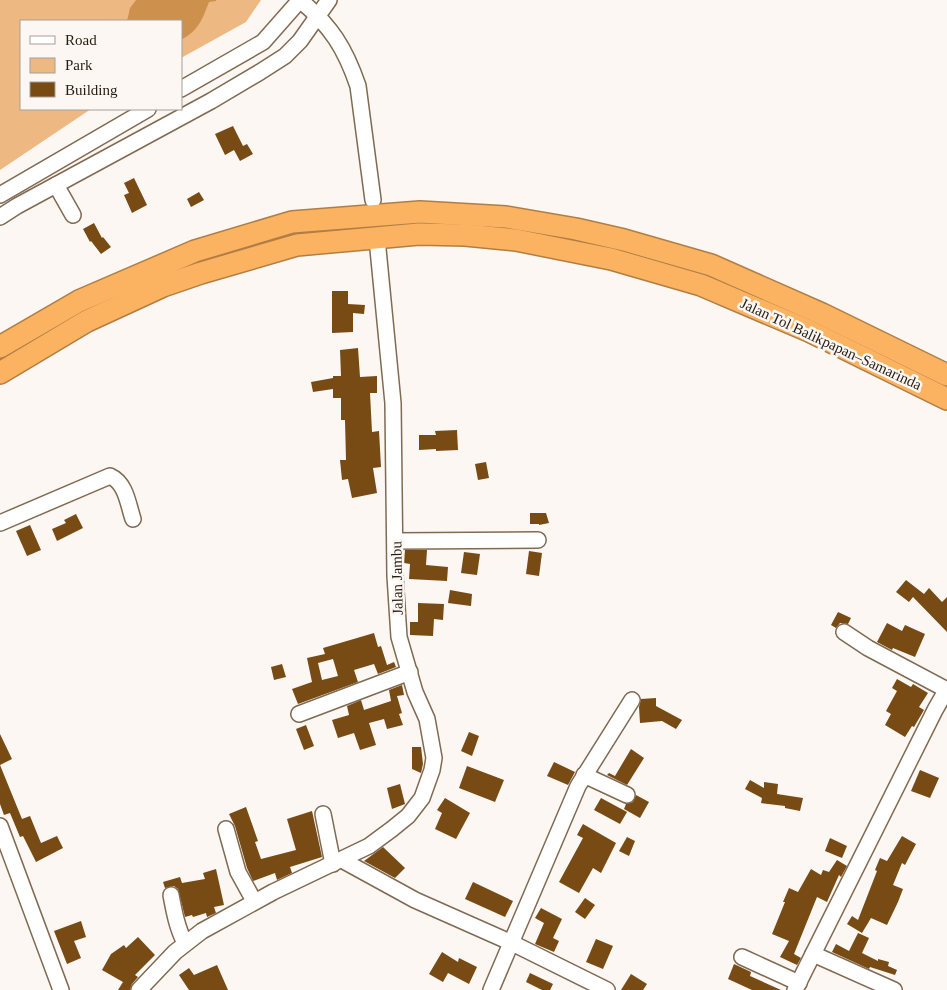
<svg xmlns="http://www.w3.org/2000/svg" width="947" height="990" font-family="'Times New Roman',serif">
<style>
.green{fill:#edb882}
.water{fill:#ce914d}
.building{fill:#774b13;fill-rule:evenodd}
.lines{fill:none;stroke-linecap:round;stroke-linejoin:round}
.minor-casing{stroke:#816a52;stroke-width:18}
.highway-casing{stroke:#b07e45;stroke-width:24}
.minor{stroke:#fff;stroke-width:15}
.highway{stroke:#fbb261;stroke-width:21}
.labels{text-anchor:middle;stroke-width:5;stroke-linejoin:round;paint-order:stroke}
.street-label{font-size:15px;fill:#251c12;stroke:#fcf7f2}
</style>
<rect width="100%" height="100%" fill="#fcf7f2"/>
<polygon class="green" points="0,0 261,0 246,22 181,58 181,21 21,21 21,109 91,109 0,170"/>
<path class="water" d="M 136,0 L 216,0 L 216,1 L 209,2 C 202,20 199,30 181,40 L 181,21 L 127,21 L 130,8 Z"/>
<g class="building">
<polygon points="233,126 243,146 247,144 253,154 240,161 234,150 225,155 215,134"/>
<polygon points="134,178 147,205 132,213 124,195 129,193 124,183"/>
<polygon points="199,192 204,200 191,207 187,199"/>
<polygon points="94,223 102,238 103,237 111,247 101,254 91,241 90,242 83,229"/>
<polygon points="332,291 348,291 348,304 365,305 364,314 353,313 353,332 332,333"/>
<polygon points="358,348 360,377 377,376 377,393 370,393 372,432 379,431 381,467 373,468 377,493 352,498 348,479 342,480 340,460 346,460 345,420 341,420 341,398 333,398 333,389 313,392 311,382 333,378 333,376 341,376 340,350"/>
<polygon points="457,430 458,450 436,451 436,449 419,450 419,435 436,435 435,431"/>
<polygon points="486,462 489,478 478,480 475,464"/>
<polygon points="530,513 546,513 549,523 539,525 539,524 530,524"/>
<polygon points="76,514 83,528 57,541 52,529 66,523 64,520"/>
<polygon points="30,525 41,550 27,556 16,531"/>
<polygon points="405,550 427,550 426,565 448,567 447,581 409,579 410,564 404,563"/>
<polygon points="529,551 542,553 539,576 526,574"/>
<polygon points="464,552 480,554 477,575 461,573"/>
<polygon points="906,580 924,594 929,588 942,602 947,597 947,632 913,597 909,602 896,592"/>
<polygon points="450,590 472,594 471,606 448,603"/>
<polygon points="418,603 444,604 443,620 434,619 433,636 410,635 410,622 418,622"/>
<polygon points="838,612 851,618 848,624 840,623 836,628 831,625"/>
<polygon points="887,623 902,631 905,625 925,634 915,657 893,648 892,650 877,642"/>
<path d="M 374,633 L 378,647 L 381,646 L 387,665 L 394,662 L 396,667 L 378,674 L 374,664 L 354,670 L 358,682 L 298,704 L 292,689 L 312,682 L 307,658 L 325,654 L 323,648 ZM 333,659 L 338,676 L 322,680 L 318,663 Z"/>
<polygon points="282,664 286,677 274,680 271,667"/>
<polygon points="897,679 911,687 913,684 928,693 919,707 924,710 914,727 912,726 905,737 885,725 891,714 886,711 897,691 892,688"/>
<polygon points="402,685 404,695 397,696 402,713 399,714 403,725 387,729 384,719 369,723 376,745 360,750 354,733 338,738 332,720 349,715 347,706 361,700 364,710 391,701 389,690"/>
<polygon points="656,698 656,706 682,720 676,729 662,721 640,723 639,707 641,699"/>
<polygon points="306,725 314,746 304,750 296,729"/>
<polygon points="469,732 479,736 472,756 461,751"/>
<polygon points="0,734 12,759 0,765"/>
<polygon points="412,747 421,747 423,764 421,773 412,769"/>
<polygon points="631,749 644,758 627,785 607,775 609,773 615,776"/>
<polygon points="554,762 575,772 568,785 547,776"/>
<polygon points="0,765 22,819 30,816 41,843 57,836 63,848 36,862 23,836 20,837 10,813 4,815 0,804"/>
<polygon points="467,766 504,780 495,802 459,788"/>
<polygon points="920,770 939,778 930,798 911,791"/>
<polygon points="750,780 764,788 764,782 778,784 777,794 803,798 800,811 785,808 785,806 761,803 762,798 745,789"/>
<polygon points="400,784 405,804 392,809 387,788"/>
<polygon points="636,795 649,802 640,818 624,809 626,804 633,802"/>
<polygon points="445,798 470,813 456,839 435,829 442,813 437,810"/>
<polygon points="601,798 627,812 620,824 594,810"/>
<polygon points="246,807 258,841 255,842 261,859 296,850 287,819 312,811 322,857 290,867 292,873 277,880 275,873 253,881 247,868 235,826 229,814"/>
<polygon points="583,824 616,843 601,873 593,868 579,893 559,882 583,838 577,835"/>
<polygon points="902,836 916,844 905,865 902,863 893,885 903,889 898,902 887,925 871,918 862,933 847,924 852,916 858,920 877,871 875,870 880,858 887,861"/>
<polygon points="627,837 635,841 629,856 619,851"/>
<polygon points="830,838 847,846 842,858 825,851"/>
<polygon points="383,847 405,868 395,878 364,861"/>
<polygon points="837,860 847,866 841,877 839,875 827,902 817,897 794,954 801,958 797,965 780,957 789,941 772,934 785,902 783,902 789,888 798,892 811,869 821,875 823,870 829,872"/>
<polygon points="216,869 224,905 214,907 216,913 207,917 206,913 193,917 192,915 185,917 178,889 174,886 165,888 163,882 180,877 182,883 205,879 203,873"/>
<polygon points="473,882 513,901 505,917 465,899"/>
<polygon points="585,898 595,905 585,919 575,912"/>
<polygon points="541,908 562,919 553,938 559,941 554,952 535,944 544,923 535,918"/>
<polygon points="81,921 86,937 74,941 81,958 67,964 54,931"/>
<polygon points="858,933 869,938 862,953 878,961 878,959 889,962 888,966 897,970 895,975 870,967 869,969 832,952 836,944 849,951"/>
<polygon points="138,937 155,955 135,975 138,977 132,984 130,990 118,990 123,982 102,970 111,954 124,945 126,948"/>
<polygon points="596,939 613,946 603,969 586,962"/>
<polygon points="442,952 458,962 459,958 477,967 469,984 448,973 443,982 429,974"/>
<polygon points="734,964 751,972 750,976 781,990 752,990 728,979"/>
<polygon points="217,965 228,990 189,990 179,975 189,968 194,975"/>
<polygon points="530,973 553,984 550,990 542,990 526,982"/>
<polygon points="631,974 647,984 643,990 621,990"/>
</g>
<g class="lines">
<defs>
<g id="minor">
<path d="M 300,0 C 331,26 345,48 358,86 L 373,200"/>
<polyline points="181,89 263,42 300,0"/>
<polyline points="56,185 73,215"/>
<polyline points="0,195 148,109"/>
<polyline points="0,217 17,206 211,101 260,72 285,56 300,41 329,0"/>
<path d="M 0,523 L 110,476 C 126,483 128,504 133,519"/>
<polyline points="396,541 538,540"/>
<polyline points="844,632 868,648 947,690"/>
<polyline points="299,714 410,672"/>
<polyline points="584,775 627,795"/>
<polyline points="323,814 333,864"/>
<polyline points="0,826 61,990"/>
<polyline points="226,829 238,872 254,901"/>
<polyline points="342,860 415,900 512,943 607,990"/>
<path d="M 171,895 C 174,911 177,928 185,943"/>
<polyline points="813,954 894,990"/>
<polyline points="742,957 799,983"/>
<polyline points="139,990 175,952 202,931 273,892 369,846 392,829 408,816 422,798 432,770 434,758 427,719 415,692 399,637 395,576 393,403 378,249"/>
<polyline points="491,990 578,786 632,700"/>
<polyline points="795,990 935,710 947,689"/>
</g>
<g id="highway">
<polyline points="0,347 79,301 195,251 292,222 420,212 506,217 576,229 624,240 711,265 822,314 947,375"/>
<polyline points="0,373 87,321 163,286 201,273 297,245 419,234 465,235 516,240 611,259 701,285 809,331 947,399"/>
</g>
</defs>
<use href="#minor" class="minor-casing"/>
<use href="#highway" class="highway-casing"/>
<use href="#minor" class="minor"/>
<use href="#highway" class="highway"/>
</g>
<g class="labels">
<g class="street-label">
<text transform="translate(831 344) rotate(25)" y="5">Jalan Tol Balikpapan–Samarinda</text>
<text transform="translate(397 578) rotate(-91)" y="5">Jalan Jambu</text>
</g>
</g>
<rect x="20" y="20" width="162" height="90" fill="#fcf7f2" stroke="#a69f98"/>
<rect x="30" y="36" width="25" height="8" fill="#ffffff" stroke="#a69f98"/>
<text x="65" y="45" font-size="15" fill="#251c12">Road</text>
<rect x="30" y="58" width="25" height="15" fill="#edb882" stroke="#a69f98"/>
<text x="65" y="70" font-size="15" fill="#251c12">Park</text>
<rect x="30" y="82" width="25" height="15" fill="#774b13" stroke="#a69f98"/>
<text x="65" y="95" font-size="15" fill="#251c12">Building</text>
</svg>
